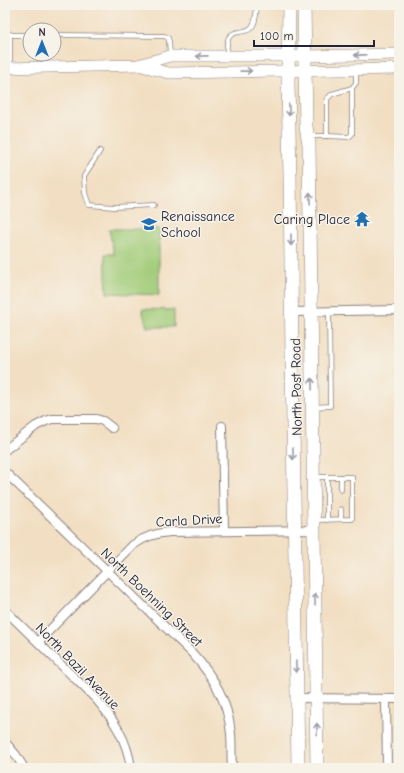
<svg xmlns="http://www.w3.org/2000/svg" width="404" height="773" font-family="'Comic Neue',sans-serif">
<style>
.green{fill:#a1cc79;stroke:#62775a}
.lines{fill:none;stroke-linecap:round;stroke-linejoin:round}
.lane-casing{stroke:#8a807f;stroke-width:5.5}
.street-casing{stroke:#8a807f;stroke-width:10}
.secondary-casing{stroke:#8a807f;stroke-width:12}
.primary-casing{stroke:#8a807f;stroke-width:14}
.lane{stroke:#fff;stroke-width:4}
.street{stroke:#fff;stroke-width:8}
.secondary{stroke:#fff;stroke-width:11}
.primary{stroke:#fff;stroke-width:13}
.oneway{stroke:#9c9ca7}
.labels{text-anchor:middle;stroke-width:3;stroke-linejoin:round;paint-order:stroke}
.poi-label{font-size:14px;fill:#22223b;stroke:#f7f3e8;text-anchor:start}
.street-label{font-size:14px;fill:#22223b;stroke:#f7f3e8}
</style>
<rect width="100%" height="100%" fill="#f7f3e8"/>
<filter id="ink" filterUnits="userSpaceOnUse"><feTurbulence type="fractalNoise" baseFrequency=".025" numOctaves="2"/><feDisplacementMap in="SourceGraphic" scale="8" xChannelSelector="R" yChannelSelector="G"/><feConvolveMatrix kernelMatrix="1 2 1 2 8 2 1 2 1" color-interpolation-filters="sRGB"/></filter>
<filter id="wash" filterUnits="userSpaceOnUse"><feTurbulence type="fractalNoise" baseFrequency=".012" numOctaves="4" result="noise"/><feDisplacementMap in="SourceGraphic" scale="16" xChannelSelector="R" yChannelSelector="G"/><feGaussianBlur stdDeviation="0.9" result="paint"/><feColorMatrix in="noise" values="0 0 0 0 0 0 0 0 0 0 0 0 0 0 0 0 0 1.4 0 .05"/><feComposite in="paint" operator="in"/></filter>
<g filter="url(#wash)">
<rect width="100%" height="100%" fill="#f2dfc3"/>
<g class="green">
<polygon points="109,229 159,229 159,295 107,293 105,254 114,254"/>
<polygon points="142,309 174,310 174,327 147,327"/>
</g>
</g>
<g filter="url(#ink)">
<g class="lines">
<defs>
<g id="lane">
<polyline points="5,34 15,35 30,35"/>
<polyline points="54,35 165,36 168,38 169,41 170,55"/>
<path d="M 227,55 C 227,47 225,36 235,33 C 237,32 241,32 244,31 C 247,31 250,29 252,27 C 257,20 256,12 257,5"/>
<polyline points="10,66 10,34"/>
<polyline points="310,136 327,136 327,99 332,94 352,88 356,83 356,70"/>
<polyline points="327,136 349,137 352,134 352,88"/>
<polyline points="100,151 84,176 85,193 89,205 114,207 154,205"/>
<polyline points="313,407 330,406 329,311"/>
<polyline points="327,477 327,520"/>
<polyline points="341,477 341,490"/>
<polyline points="341,509 341,519"/>
<polyline points="315,520 352,519 352,477 316,477"/>
</g>
<g id="street">
<polyline points="291,312 399,310"/>
<polyline points="222,426 224,531"/>
<polyline points="5,450 36,426 46,421 52,419 96,419 103,421 112,428"/>
<path d="M 5,472 L 192,653 C 214,677 228,701 231,734 C 232,745 231,757 232,768"/>
<path d="M 5,610 L 96,699 C 114,720 127,739 131,768"/>
<path d="M 38,642 L 133,545 C 145,536 156,533 170,532 L 314,530"/>
<polyline points="297,698 399,699"/>
<polyline points="386,699 387,768"/>
<polyline points="5,742 16,755 24,768"/>
</g>
<g id="secondary">
<polyline points="138,65 169,73 399,69"/>
<polyline points="5,68 138,65 170,56 305,56 399,54"/>
</g>
<g id="primary">
<polyline points="289,5 288,83 290,176 292,356 298,768"/>
<polyline points="304,5 306,127 309,144 317,768"/>
</g>
</defs>
<use href="#lane" class="lane-casing"/>
<use href="#street" class="street-casing"/>
<use href="#secondary" class="secondary-casing"/>
<use href="#primary" class="primary-casing"/>
<use href="#lane" class="lane"/>
<use href="#street" class="street"/>
<use href="#secondary" class="secondary"/>
<use href="#primary" class="primary"/>
</g>
<defs><path id="oneway-shaft" d="M-6 0H5M1.5-3L5.5 0L1.5 3" fill="none" stroke-width="1.6" stroke-linecap="round" stroke-linejoin="round"/></defs>
<g class="oneway">
<use href="#oneway-shaft" transform="translate(360 55) rotate(179)"/>
<use href="#oneway-shaft" transform="translate(202 56) rotate(179)"/>
<use href="#oneway-shaft" transform="translate(246 71) rotate(-1)"/>
<use href="#oneway-shaft" transform="translate(289 110) rotate(89)"/>
<use href="#oneway-shaft" transform="translate(310 198) rotate(-91)"/>
<use href="#oneway-shaft" transform="translate(291 240) rotate(90)"/>
<use href="#oneway-shaft" transform="translate(312 384) rotate(-91)"/>
<use href="#oneway-shaft" transform="translate(293 454) rotate(89)"/>
<use href="#oneway-shaft" transform="translate(315 599) rotate(-91)"/>
<use href="#oneway-shaft" transform="translate(296 667) rotate(89)"/>
<use href="#oneway-shaft" transform="translate(317 729) rotate(-91)"/>
</g>
</g>
<defs>
<symbol id="temple-bare" viewBox="-9 -9 18 18"><path d="M0-6L5-2H3V0L6.5 2.5H4V6H1.5V3h-3V6H-4V2.5H-6.5L-3 0V-2H-5Z" fill="#1f6fb2" stroke="#f7f3e8" stroke-width="2.5" paint-order="stroke"/></symbol>
<symbol id="school-bare" viewBox="-9 -9 18 18"><path d="M0-5L7-2L0 1L-7-2ZM-4 1L0 2.5L4 1V4Q0 6-4 4Z" fill="#1f6fb2" stroke="#f7f3e8" stroke-width="2.5" paint-order="stroke"/></symbol>
</defs>
<g fill-rule="evenodd">
<use href="#temple-bare" x="351" y="208" width="22" height="22"/>
<use href="#school-bare" x="138" y="213" width="22" height="22"/>
</g>
<g class="labels">
<g class="poi-label">
<text x="161" y="221">Renaissance<tspan x="161" dy="16">School</tspan></text>
<text x="350" y="224" text-anchor="end">Caring Place</text>
</g>
<g class="street-label">
<text transform="translate(296 387) rotate(-91)" y="5">North Post Road</text>
<text transform="translate(189 520) rotate(-3)" y="5">Carla Drive</text>
<text transform="translate(152 597) rotate(44)" y="5">North Boehning Street</text>
<text transform="translate(78 666) rotate(46)" y="5">North Bazil Avenue</text>
</g>
</g>
<rect width="404" height="773" fill="none" stroke="#f7f3e8" stroke-width="20"/>
<g transform="translate(42 42)"><circle r="19" fill="#f7f3e8" stroke="#a29fa3"/>
<path d="M0-3L7 15L0 10L-7 15Z" fill="#1f6fb2"/>
<text y="-6" font-size="11" font-weight="bold" text-anchor="middle" fill="#22223b">N</text>
</g>
<path d="M254 40v6h120v-6" fill="none" stroke="#22223b" stroke-width="2"/>
<text x="260" y="40" font-size="12" fill="#22223b" stroke="#f7f3e8" stroke-width="3" paint-order="stroke">100 m</text>
</svg>
